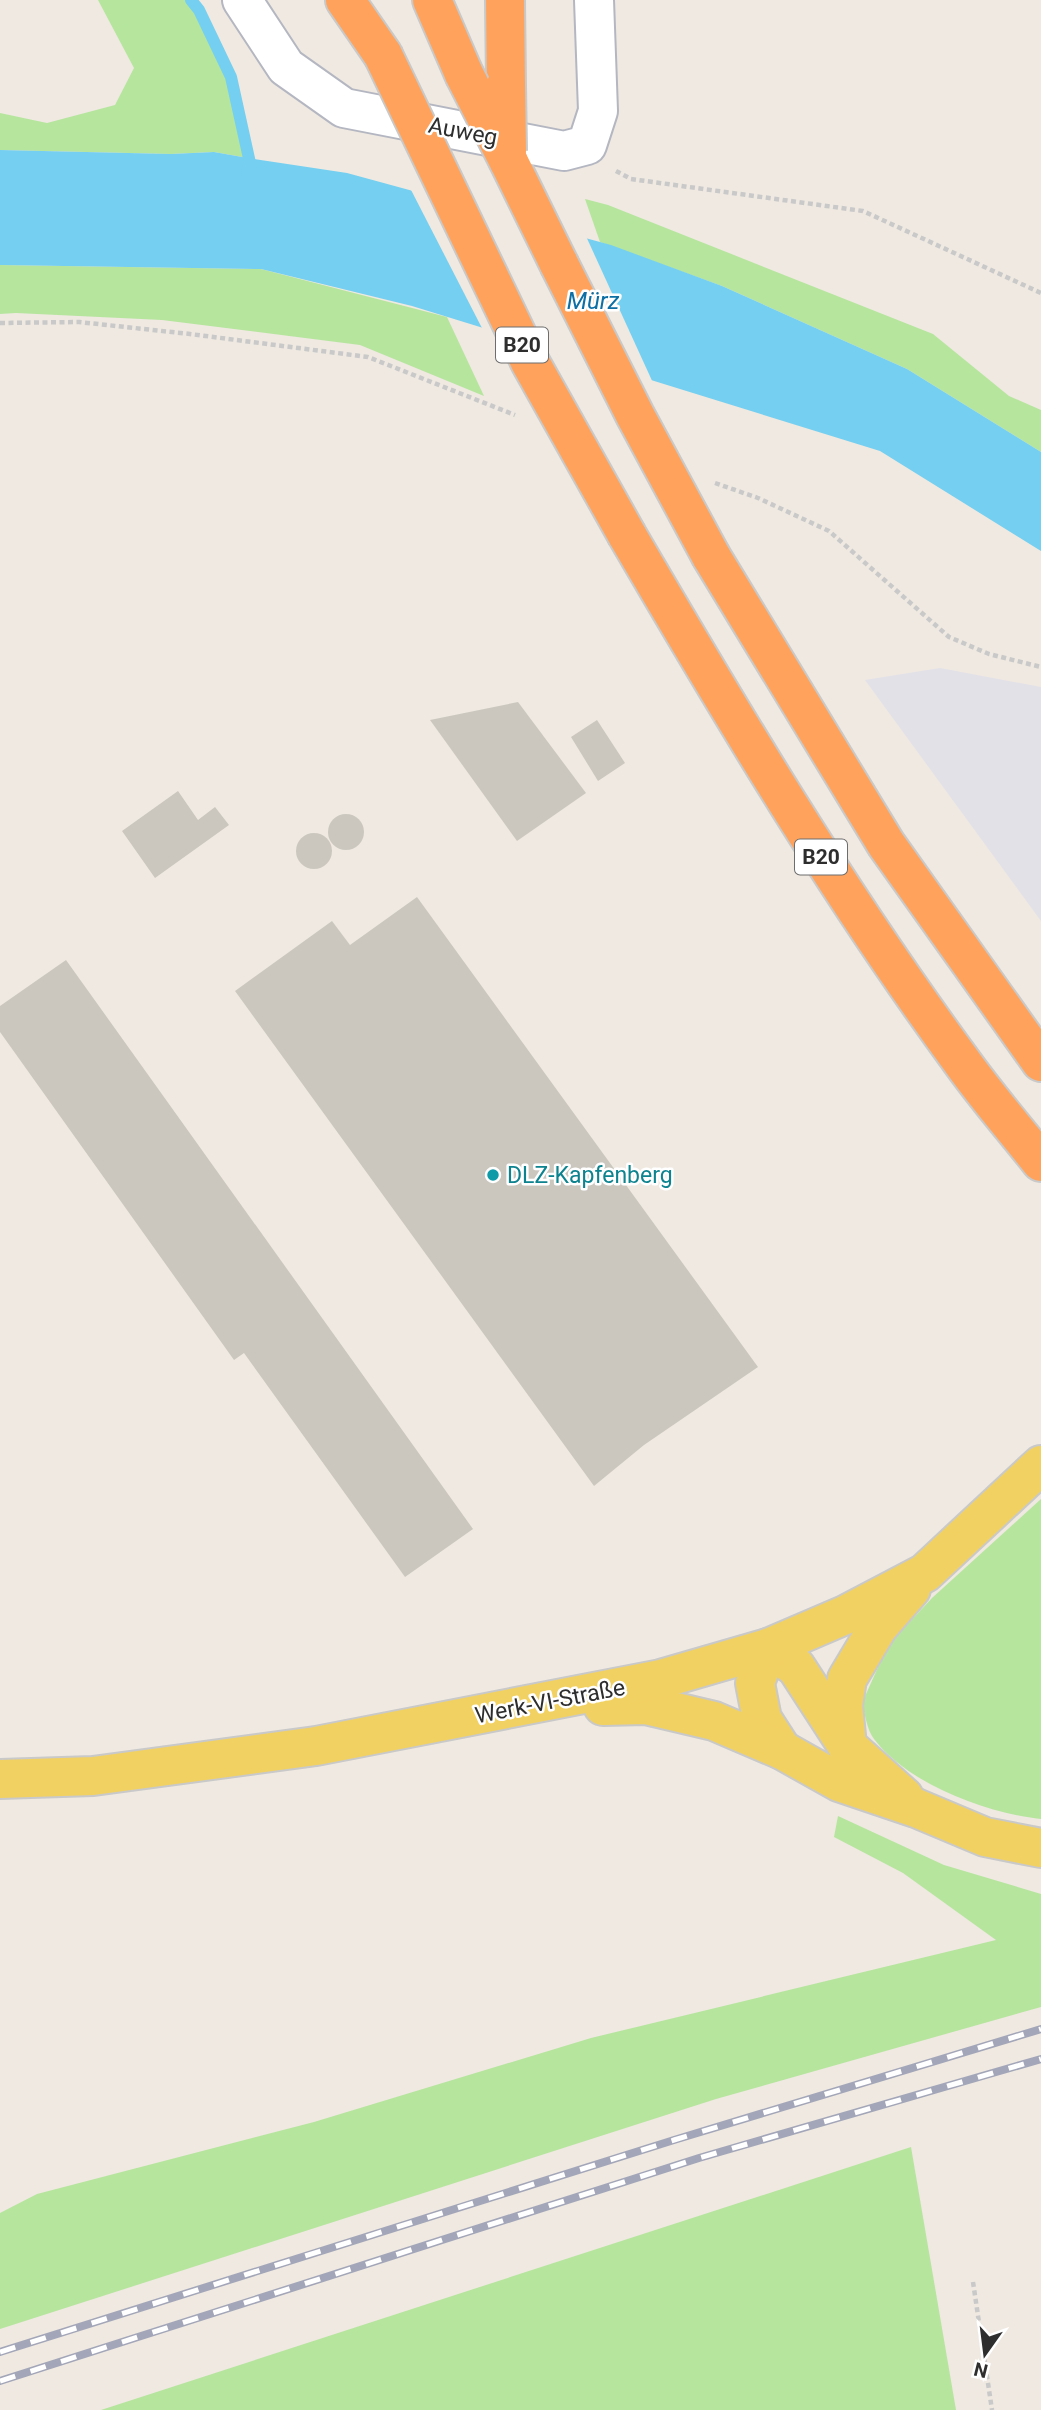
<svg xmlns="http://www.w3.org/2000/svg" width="1041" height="2410" font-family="Roboto,sans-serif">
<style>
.industrial{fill:#e3e1e8}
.green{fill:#b6e59e}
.water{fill:#75cff0}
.pier{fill:#efe9e1}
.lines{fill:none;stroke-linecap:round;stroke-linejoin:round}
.stream{stroke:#75cff0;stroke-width:12}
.building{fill:#cbc7bf}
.minor-casing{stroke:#b4b7c1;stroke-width:42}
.major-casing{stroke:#c9c9c9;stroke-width:42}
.highway-casing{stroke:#c9c9c9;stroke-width:42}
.path{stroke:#c9c9c9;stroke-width:4.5;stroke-dasharray:5 3.5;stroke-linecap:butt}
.minor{stroke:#fff;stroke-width:38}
.major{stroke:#f2d163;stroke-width:38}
.highway{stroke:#ffa35c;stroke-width:38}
.rail-casing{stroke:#a3a6b8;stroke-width:8}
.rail{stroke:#fff;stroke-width:5;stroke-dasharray:16;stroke-linecap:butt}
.highway-bridge-casing{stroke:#c9c9c9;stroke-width:42;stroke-linecap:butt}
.highway-bridge{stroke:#ffa35c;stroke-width:38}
.culture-dot{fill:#0f9aa8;stroke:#fff;stroke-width:2.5}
.labels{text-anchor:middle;stroke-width:5;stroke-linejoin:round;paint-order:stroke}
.shield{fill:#fff;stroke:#6d6d6d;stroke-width:2}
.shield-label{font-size:21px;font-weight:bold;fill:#2e2e2e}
.street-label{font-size:23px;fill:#2e2e2e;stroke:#fff}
.culture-label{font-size:23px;fill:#0d838f;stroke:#fff;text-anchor:start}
.water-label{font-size:24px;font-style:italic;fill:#0d6fa3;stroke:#fff}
</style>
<rect width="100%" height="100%" fill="#efe9e1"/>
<polygon class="industrial" points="940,668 1041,687 1041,921 865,680"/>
<g class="green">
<polygon points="98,0 191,0 199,10 231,77 248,158 214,152 171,154 0,150 0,113 47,123 115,105 134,68"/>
<polygon points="585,199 608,205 933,334 1009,396 1041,410 1041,452 907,369 722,286 600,242"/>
<polygon points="0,265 261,269 447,317 484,396 360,345 162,320 16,313 0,314"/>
<path d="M 1041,1499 L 1041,1819 C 986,1813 908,1784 874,1739 C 867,1730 865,1714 862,1703 L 888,1645 L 932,1598 Z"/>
<polygon points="838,1816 944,1865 1041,1894 1041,2007 716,2099 0,2329 0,2213 37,2194 314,2122 591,2038 996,1940 903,1873 834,1837"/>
<polygon points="911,2147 956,2410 101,2410"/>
</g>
<polygon class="water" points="0,150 171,154 214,152 248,158 347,173 611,245 722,286 907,369 1041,452 1041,551 880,451 412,306 261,269 0,265"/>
<polygon class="pier" points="409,186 585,234 654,385 484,332"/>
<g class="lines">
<polyline class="stream" points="191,0 199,10 231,77 250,163 247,173"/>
</g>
<g class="building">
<polygon points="518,702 586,793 517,841 430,720"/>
<polygon points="597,720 625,763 598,781 571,737"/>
<polygon points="178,791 198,820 215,807 229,825 155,878 122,831"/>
<circle cx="346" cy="832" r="18"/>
<circle cx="314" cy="851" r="18"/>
<polygon points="417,897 758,1367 644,1445 594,1486 235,991 332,921 350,945"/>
<polygon points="66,960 473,1529 405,1577 244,1353 234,1360 0,1032 0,1006"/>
</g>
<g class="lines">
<defs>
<polyline id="minor" points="242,0 286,67 344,108 564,151 587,145 598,111 594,0"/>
<g id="major">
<polyline points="768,1648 796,1667 846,1744"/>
<polyline points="768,1648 755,1683 762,1719 782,1750"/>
<polyline points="603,1706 646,1705 714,1721 782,1750 839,1782 916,1808 985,1837 1041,1848"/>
<polyline points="0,1779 93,1776 316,1746 661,1679 768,1648 845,1615 925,1573 1041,1465"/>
<polyline points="904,1797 847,1746 843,1705 847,1679 878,1627 911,1589"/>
</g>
<g id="highway">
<polyline points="345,0 383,55"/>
<polyline points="432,0 464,74"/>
<polyline points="505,0 506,85"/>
<polyline points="508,160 559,264"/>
<path d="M 627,535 C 732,715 838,893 962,1062 C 987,1097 1015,1129 1041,1162"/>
<polyline points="711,556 886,844 1041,1062"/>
</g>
</defs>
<use href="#minor" class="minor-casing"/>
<use href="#major" class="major-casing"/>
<use href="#highway" class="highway-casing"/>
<g class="path">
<polyline points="616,171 631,179 863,211 1041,293"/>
<polyline points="0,323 79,322 190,334 368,357 515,415"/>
<polyline points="715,483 758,498 829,531 949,637 989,654 1041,667"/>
<polyline points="973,2282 992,2410"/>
</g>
<use href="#minor" class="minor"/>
<use href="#major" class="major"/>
<use href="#highway" class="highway"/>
<defs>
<g id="rail">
<polyline points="0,2352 674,2140 1041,2029"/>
<polyline points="0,2381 699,2158 1041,2059"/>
</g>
</defs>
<use href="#rail" class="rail-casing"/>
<use href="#rail" class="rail"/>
<defs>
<g id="highway-bridge">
<polyline points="383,55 530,362 627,535"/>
<polyline points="464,74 508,160"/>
<polyline points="506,85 507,151"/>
<polyline points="559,264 635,415 711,556"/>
</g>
</defs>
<use href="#highway-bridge" class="highway-bridge-casing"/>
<use href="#highway-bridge" class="highway-bridge"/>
</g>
<circle class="culture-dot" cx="493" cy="1175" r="7"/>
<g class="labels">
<g class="shield">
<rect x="496" y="327.5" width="52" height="35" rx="5"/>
<rect x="795" y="839.5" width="52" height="35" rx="5"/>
</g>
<g class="shield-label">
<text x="522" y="352">B20</text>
<text x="821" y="864">B20</text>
</g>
<g class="street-label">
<text transform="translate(463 131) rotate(11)" y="8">Auweg</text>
<text transform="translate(550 1701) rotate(-11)" y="8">Werk-VI-Straße</text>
</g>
<g class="culture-label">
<text x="507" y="1183">DLZ-Kapfenberg</text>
</g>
<g class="water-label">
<text x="593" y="309">Mürz</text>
</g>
</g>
<g transform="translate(985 2354) rotate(194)" stroke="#ffffff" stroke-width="5" paint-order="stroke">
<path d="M0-5L12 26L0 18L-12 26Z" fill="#2e2e2e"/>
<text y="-10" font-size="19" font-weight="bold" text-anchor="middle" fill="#2e2e2e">N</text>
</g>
</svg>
